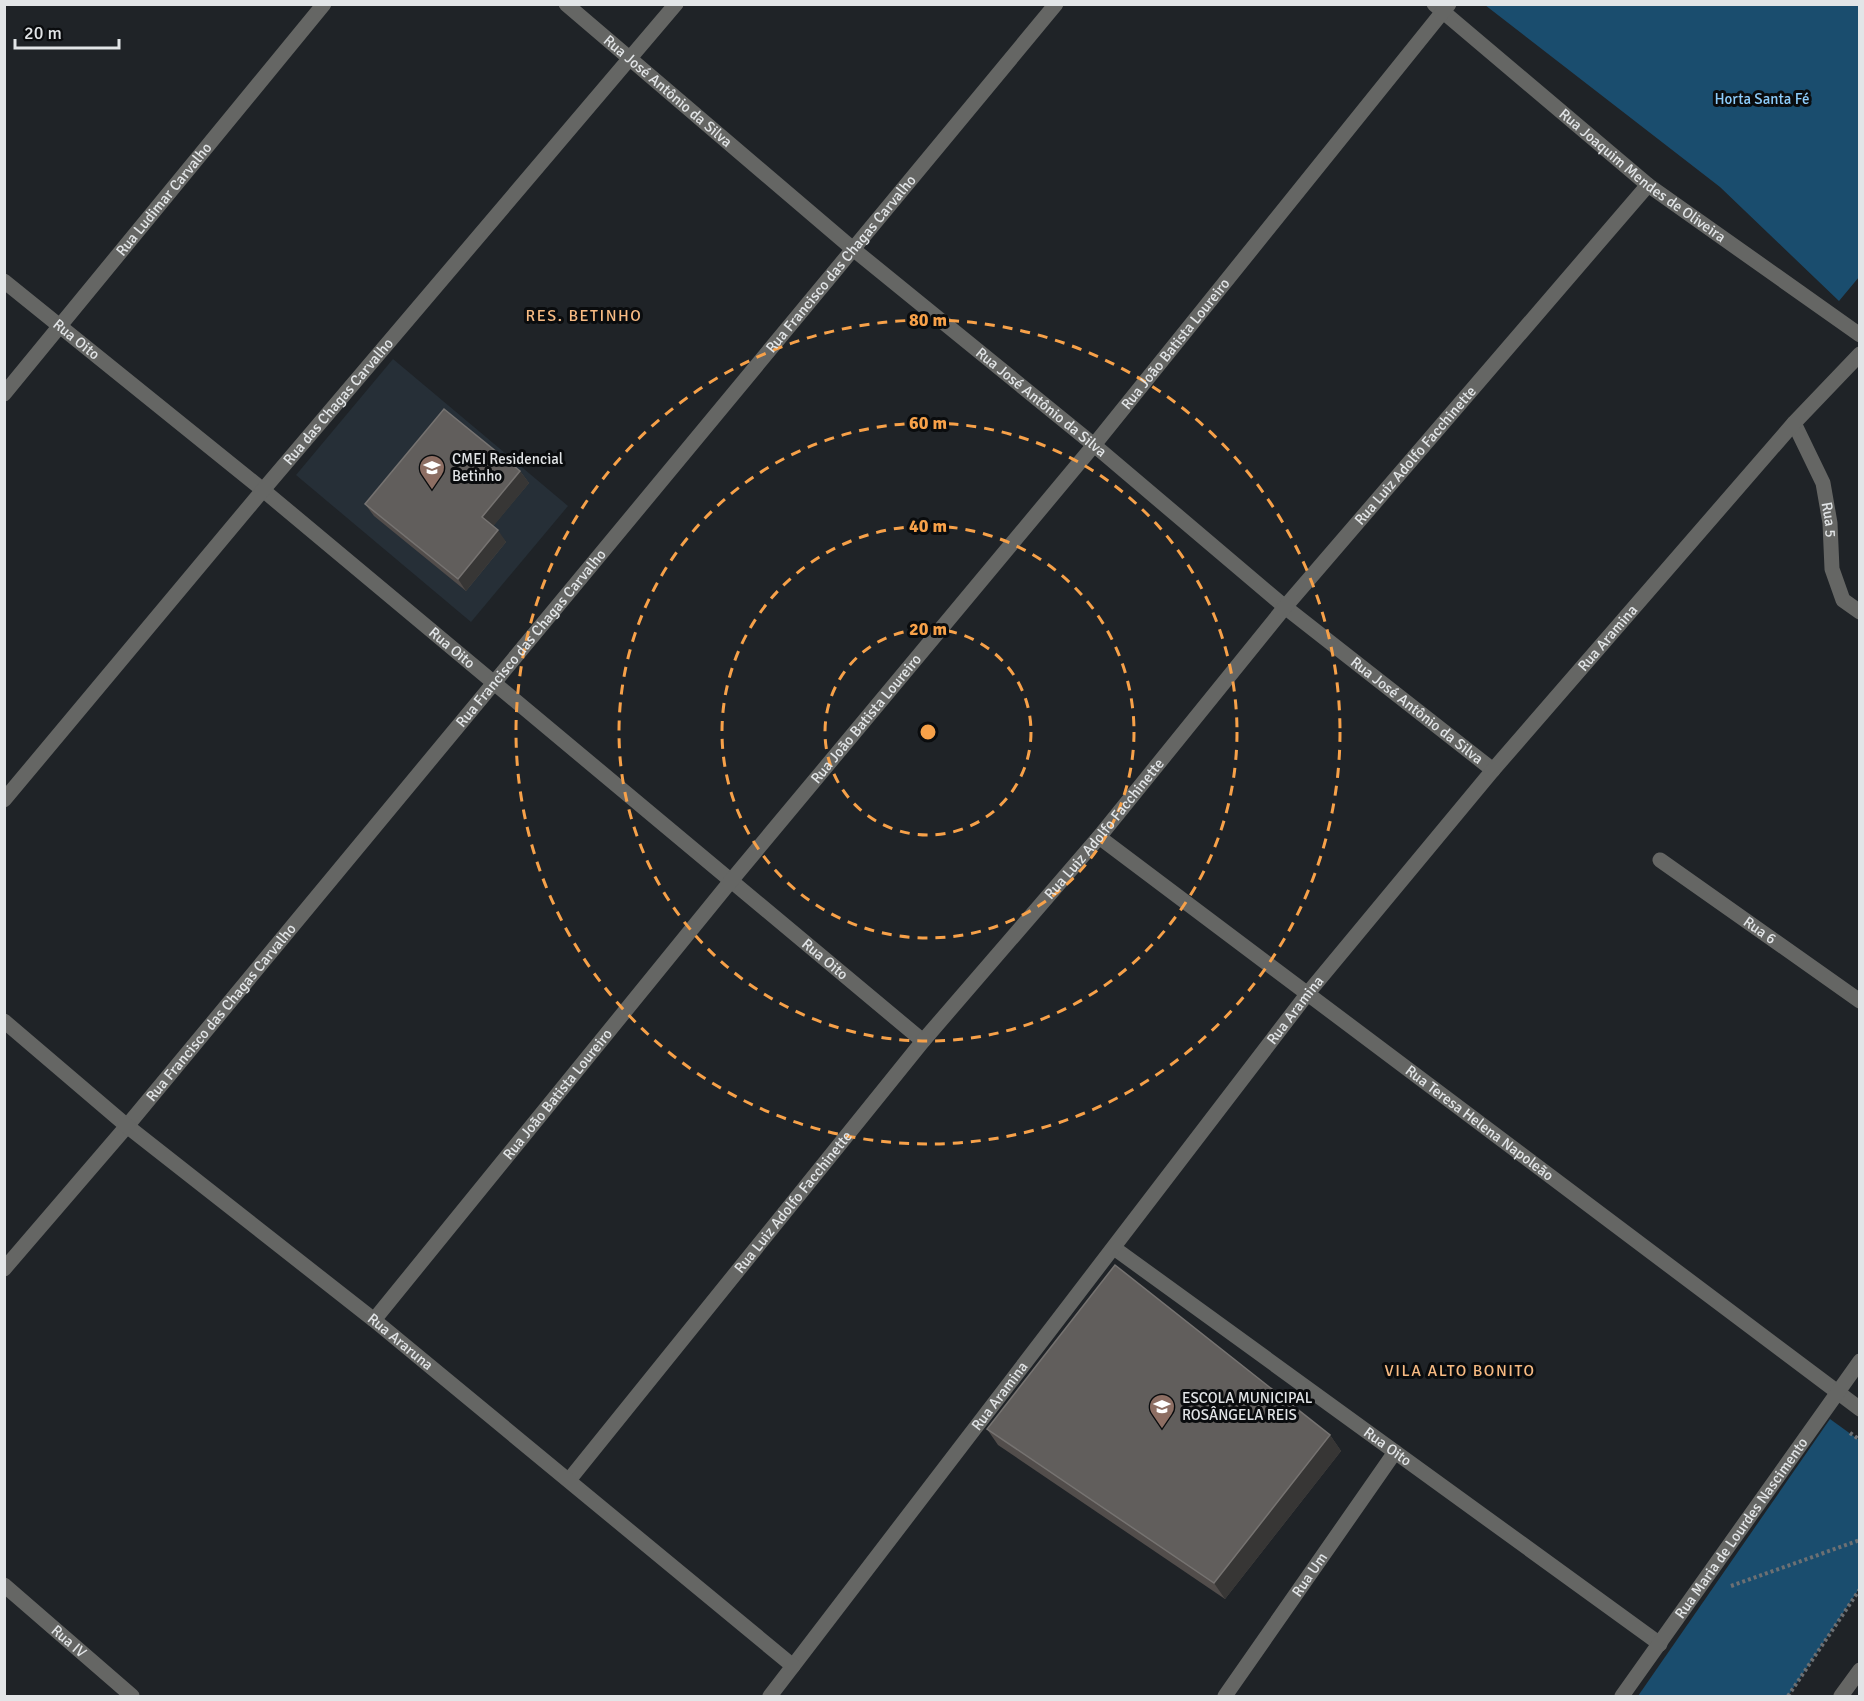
<svg xmlns="http://www.w3.org/2000/svg" width="1864" height="1701" font-family="Signika,sans-serif">
<style>
.built{fill:#262f37}
.green{fill:#1a4d6e}
.lines{fill:none;stroke-linecap:round;stroke-linejoin:round}
.path{stroke:#6d7073;stroke-width:4;stroke-dasharray:3 3;stroke-linecap:butt}
.minor{stroke:#656664;stroke-width:15}
.tertiary{stroke:#656664;stroke-width:15}
.wall{fill:#524d4b}
.shaded-wall{fill:#373635}
.building{fill:#615e5c;stroke:#767371;stroke-width:1.5}
.ring{fill:none;stroke:#f7a149;stroke-width:3;stroke-dasharray:10 8}
.labels{text-anchor:middle;stroke-width:6;stroke-linejoin:round;paint-order:stroke}
.street-label{font-size:15px;fill:#e2e5e7;stroke:#0a0c0e}
.park-label{font-size:15px;fill:#8ecdfb;stroke:#0a0c0e}
.poi-label{font-size:15px;fill:#e2e5e7;stroke:#0a0c0e;text-anchor:start}
.neighbourhood-label{font-size:16px;letter-spacing:1.5px;fill:#f8bb83;stroke:#0a0c0e}
.centre{fill:#f7a149;stroke:#0a0c0e;stroke-width:3}
.ring-label{font-size:18px;text-anchor:middle;font-weight:bold;fill:#f7a149;stroke:#0a0c0e;stroke-width:6;stroke-linejoin:round;paint-order:stroke}
</style>
<rect width="100%" height="100%" fill="#1f2327"/>
<polygon class="built" points="393,359 568,506 471,622 296,475"/>
<g class="green">
<polygon points="1485,5 1859,5 1859,277 1839,301 1720,187"/>
<polygon points="1830,1419 1859,1440 1859,1589 1788,1696 1638,1696"/>
</g>
<g class="lines">
<g class="path">
<polyline points="1850,1433 1860,1440"/>
<polyline points="1731,1586 1860,1540"/>
<polyline points="1788,1696 1860,1589"/>
</g>
<g class="minor">
<path id="s1" d="M 566,4 L 853,249 L 1094,445 L 1285,607 L 1493,770"/>
<path id="s2" d="M 1434,4 L 1648,185 L 1860,335"/>
<path id="s3" d="M 4,281 L 263,490 L 923,1041"/>
<path id="s4" d="M 4,394 L 324,4"/>
<path id="s5" d="M 1794,423 L 1823,483 L 1830,523 L 1832,569 L 1843,600 L 1860,612"/>
<path id="s6" d="M 4,800 L 263,490 L 676,4"/>
<path id="s7" d="M 1099,837 L 1860,1409"/>
<path id="s8" d="M 1660,860 L 1860,1001"/>
<path id="s9" d="M 1114,1248 L 1660,1644"/>
<path id="s10" d="M 4,1269 L 127,1126 L 1056,4"/>
<path id="s11" d="M 374,1320 L 730,882 L 1094,445 L 1449,4"/>
<path id="s12" d="M 569,1480 L 923,1041 L 1099,837 L 1285,607 L 1648,185"/>
<path id="s13" d="M 4,1585 L 132,1696"/>
<path id="s14" d="M 793,1666 L 1308,993 L 1493,770 L 1794,423 L 1860,354"/>
<path id="s15" d="M 1225,1696 L 1395,1452"/>
<polyline points="1841,1696 1860,1670"/>
</g>
<g class="tertiary">
<path id="s16" d="M 4,1021 L 127,1126 L 374,1320 L 793,1666 L 770,1696"/>
<path id="s17" d="M 1622,1696 L 1860,1361"/>
</g>
</g>
<g class="wall">
<polygon points="520,471 529,483 493,526 506,542 466,591 374,516 365,504"/>
<polygon points="987,1429 1330,1435 1341,1451 1225,1599 998,1445"/>
</g>
<g class="shaded-wall">
<polygon points="520,471 529,483 491,529 482,517"/>
<polygon points="498,530 506,542 466,591 458,579"/>
<polygon points="1330,1435 1341,1451 1225,1599 1214,1583"/>
</g>
<g class="building">
<polygon points="444,409 520,471 482,517 498,530 458,579 365,504"/>
<polygon points="1115,1265 1330,1435 1214,1583 987,1429"/>
</g>
<g class="ring">
<circle cx="928" cy="732" r="103"/>
<circle cx="928" cy="732" r="206"/>
<circle cx="928" cy="732" r="309"/>
<circle cx="928" cy="732" r="412"/>
</g>
<defs>
<symbol id="school-pin" viewBox="-11 -11 22 30"><path d="M0 17L-7.5 6A9.5 9.5 0 1 1 7.5 6Z" fill="#8d6e63" stroke="#0a0c0e"/><path d="M0-5L7-2L0 1L-7-2ZM-4 1L0 2.5L4 1V4Q0 6-4 4Z" fill="#fff"/></symbol>
</defs>
<g fill-rule="evenodd">
<use href="#school-pin" x="417" y="453" width="30" height="40"/>
<use href="#school-pin" x="1147" y="1392" width="30" height="40"/>
</g>
<g class="labels">
<g class="street-label">
<text dy="5" stroke="none"><textPath href="#s1" startOffset="134">Rua José Antônio da Silva</textPath></text>
<text dy="5" stroke="none"><textPath href="#s2" startOffset="270">Rua Joaquim Mendes de Oliveira</textPath></text>
<text dy="5" stroke="none"><textPath href="#s4" startOffset="252">Rua Ludimar Carvalho</textPath></text>
<text dy="5" stroke="none"><textPath href="#s10" startOffset="1308">Rua Francisco das Chagas Carvalho</textPath></text>
<text dy="5" stroke="none"><textPath href="#s3" startOffset="93">Rua Oito</textPath></text>
<text dy="5" stroke="none"><textPath href="#s11" startOffset="1263">Rua João Batista Loureiro</textPath></text>
<text dy="5" stroke="none"><textPath href="#s6" startOffset="520">Rua das Chagas Carvalho</textPath></text>
<text dy="5" stroke="none"><textPath href="#s1" startOffset="620">Rua José Antônio da Silva</textPath></text>
<text dy="5" stroke="none"><textPath href="#s12" startOffset="1329">Rua Luiz Adolfo Facchinette</textPath></text>
<text dy="5" stroke="none"><textPath href="#s5" startOffset="104">Rua 5</textPath></text>
<text dy="5" stroke="none"><textPath href="#s14" startOffset="1312">Rua Aramina</textPath></text>
<text dy="5" stroke="none"><textPath href="#s10" startOffset="822">Rua Francisco das Chagas Carvalho</textPath></text>
<text dy="5" stroke="none"><textPath href="#s3" startOffset="579">Rua Oito</textPath></text>
<text dy="5" stroke="none"><textPath href="#s1" startOffset="1106">Rua José Antônio da Silva</textPath></text>
<text dy="5" stroke="none"><textPath href="#s11" startOffset="777">Rua João Batista Loureiro</textPath></text>
<text dy="5" stroke="none"><textPath href="#s12" startOffset="843">Rua Luiz Adolfo Facchinette</textPath></text>
<text dy="5" stroke="none"><textPath href="#s8" startOffset="122">Rua 6</textPath></text>
<text dy="5" stroke="none"><textPath href="#s3" startOffset="1065">Rua Oito</textPath></text>
<text dy="5" stroke="none"><textPath href="#s14" startOffset="826">Rua Aramina</textPath></text>
<text dy="5" stroke="none"><textPath href="#s10" startOffset="336">Rua Francisco das Chagas Carvalho</textPath></text>
<text dy="5" stroke="none"><textPath href="#s11" startOffset="291">Rua João Batista Loureiro</textPath></text>
<text dy="5" stroke="none"><textPath href="#s7" startOffset="476">Rua Teresa Helena Napoleão</textPath></text>
<text dy="5" stroke="none"><textPath href="#s12" startOffset="357">Rua Luiz Adolfo Facchinette</textPath></text>
<text dy="5" stroke="none"><textPath href="#s16" startOffset="510">Rua Araruna</textPath></text>
<text dy="5" stroke="none"><textPath href="#s14" startOffset="340">Rua Aramina</textPath></text>
<text dy="5" stroke="none"><textPath href="#s9" startOffset="338">Rua Oito</textPath></text>
<text dy="5" stroke="none"><textPath href="#s17" startOffset="206">Rua Maria de Lourdes Nascimento</textPath></text>
<text dy="5" stroke="none"><textPath href="#s15" startOffset="148">Rua Um</textPath></text>
<text dy="5" stroke="none"><textPath href="#s13" startOffset="86">Rua IV</textPath></text>
</g>
<g class="park-label">
<text x="1762" y="104">Horta Santa Fé</text>
</g>
<g class="poi-label">
<text x="452" y="464">CMEI Residencial<tspan x="452" dy="17">Betinho</tspan></text>
<text x="1182" y="1403">ESCOLA MUNICIPAL<tspan x="1182" dy="17">ROSÂNGELA REIS</tspan></text>
</g>
<g class="neighbourhood-label">
<text x="584" y="321">RES. BETINHO</text>
<text x="1460" y="1376">VILA ALTO BONITO</text>
</g>
</g>
<circle cx="928" cy="732" r="9" class="centre"/>
<g class="ring-label">
<text x="928" y="326">80 m</text>
<text x="928" y="429">60 m</text>
<text x="928" y="532">40 m</text>
<text x="928" y="635">20 m</text>
</g>
<rect width="1864" height="1701" fill="none" stroke="#e2e5e7" stroke-width="12"/>
<path d="M15 39v9h104v-9" fill="none" stroke="#e2e5e7" stroke-width="3"/>
<text x="24" y="39" font-size="18" fill="#e2e5e7" stroke="#0a0c0e" stroke-width="4.5" paint-order="stroke">20 m</text>
</svg>
